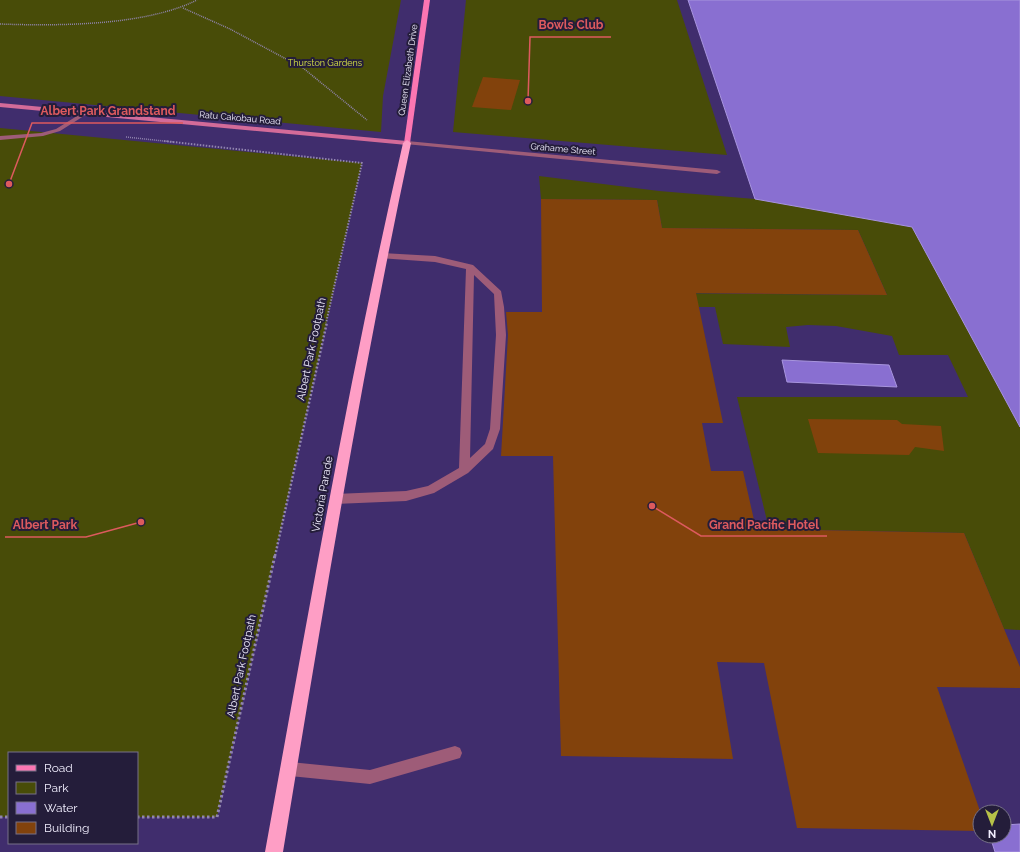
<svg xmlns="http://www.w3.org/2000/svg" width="1020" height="852" font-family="Raleway,sans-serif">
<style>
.green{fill:#484c08}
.water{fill:#896fd1;stroke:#a895de}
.building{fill:#82420c}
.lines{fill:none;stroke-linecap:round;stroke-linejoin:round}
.path-far3{stroke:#9185af;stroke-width:1.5;stroke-dasharray:1 1;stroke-linecap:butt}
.path-far2{stroke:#9185af;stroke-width:2;stroke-dasharray:1.5 1.5;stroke-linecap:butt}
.path-far1{stroke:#9185af;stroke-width:2.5;stroke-dasharray:2 2;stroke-linecap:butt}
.path{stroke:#9185af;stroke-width:3;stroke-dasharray:2.5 2.5;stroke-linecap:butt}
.lane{fill:#9e5c78;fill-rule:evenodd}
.street{fill:#9e5c78;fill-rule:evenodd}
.secondary{fill:#d36b99;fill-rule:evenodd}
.primary{fill:#fc76b2;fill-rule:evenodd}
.highway{fill:#fe9ec5;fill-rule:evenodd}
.labels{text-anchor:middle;stroke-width:4;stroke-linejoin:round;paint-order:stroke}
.far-park-label{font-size:9px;fill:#d9e546;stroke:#241d3a}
.far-street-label{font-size:9px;fill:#f1eefe;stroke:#241d3a}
.street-label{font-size:11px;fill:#f1eefe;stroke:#241d3a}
.leader{fill:none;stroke:#dd5a5e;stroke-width:1.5}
.callout-dot{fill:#dd5a5e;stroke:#241d3a;stroke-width:1.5}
.callout-label{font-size:12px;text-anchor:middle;font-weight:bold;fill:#dd5a5e;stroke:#241d3a;stroke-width:4;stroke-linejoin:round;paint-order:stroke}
</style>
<rect width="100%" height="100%" fill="#402d6d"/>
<g class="green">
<polygon points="0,0 401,0 383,96 381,132 0,96"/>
<polygon points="466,0 677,0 727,155 453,132"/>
<polygon points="0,128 362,163 217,817 137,817 137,753 9,753 9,817 0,817"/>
<polygon points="539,176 659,191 755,199 912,227 1020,427 1020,630 1004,629 964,533 769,529 737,397 968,397 948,355 899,355 892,336 836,326 808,325 786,327 790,347 723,344 715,307 699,307 661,293 887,295 858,230 662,228 657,200 541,199"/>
</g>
<g class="water">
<polygon points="688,0 1020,0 1020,427 912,227 755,199"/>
<polygon points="782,360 889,365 897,387 787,382"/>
<polygon points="1020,824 1020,852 995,852 990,836 1004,836 1004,825"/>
</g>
<g class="building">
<polygon points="483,77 520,80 511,110 472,107"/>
<polygon points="541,199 657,200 662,228 858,230 887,295 696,293 723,423 702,423 711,471 743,471 756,529 964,533 1020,667 1020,688 937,687 980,811 980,831 797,828 764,663 717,662 733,759 561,756 553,456 501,456 508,335 506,312 542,312"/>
<polygon points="808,419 897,420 902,424 941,426 944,451 915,447 909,455 818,453"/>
</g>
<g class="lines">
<g class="path-far3">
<polyline points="183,8 230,29 303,68 367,120"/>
<path d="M 0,24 C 58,26 145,26 197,0"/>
<polyline points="126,137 173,142"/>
</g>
<polyline class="path-far2" points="164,141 362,163 326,323"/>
<polyline class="path-far1" points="275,556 327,322"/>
<g class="path">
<polyline points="0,817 9,817"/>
<polyline points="137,817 217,817 275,555"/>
</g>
<g class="lane">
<polygon points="85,111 87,112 87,114 60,131 43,136 0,140 0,136 41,133 56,129"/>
<path d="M 382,253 L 435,256 L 473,265 L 501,291 L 504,307 L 506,335 L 500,429 L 493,449 L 468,473 L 434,493 L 406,501 L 335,504 L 331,502 L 330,499 L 331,496 L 335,494 L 406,491 L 428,486 L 459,468 L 466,269 L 435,262 L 379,258 L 379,254 ZM 474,275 L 494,294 L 496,335 L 490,429 L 485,444 L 470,458 Z"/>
<polygon points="455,746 460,748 462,753 460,758 370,784 290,776 285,774 283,769 285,764 290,762 370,770"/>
</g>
<polygon class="street" points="407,141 717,170 721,172 717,174 405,144 405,142"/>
<polygon class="secondary" points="0,103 407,141 410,143 407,145 0,107"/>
<polygon class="primary" points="424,0 430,0 410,143 407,145 404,143"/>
<path class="highway" d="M 407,140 L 411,143 C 361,378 322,615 283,852 L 265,852 C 308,615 349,378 403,143 Z"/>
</g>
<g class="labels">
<g class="far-park-label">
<text x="325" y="66">Thurston Gardens</text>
</g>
<g class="far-street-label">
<text transform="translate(408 70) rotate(-82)" y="3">Queen Elizabeth Drive</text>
<text transform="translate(240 118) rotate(5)" y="3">Ratu Cakobau Road</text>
<text transform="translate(563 149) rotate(5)" y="3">Grahame Street</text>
</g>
<g class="street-label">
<text transform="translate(311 349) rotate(-78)" y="4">Albert Park Footpath</text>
<text transform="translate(322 494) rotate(-80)" y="4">Victoria Parade</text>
<text transform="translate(241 666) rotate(-78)" y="4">Albert Park Footpath</text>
</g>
</g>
<path class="leader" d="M528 101L530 37H611M9 184L32 123H183M652 506L701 536H827M141 522L86 537H5"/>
<g class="callout-dot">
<circle cx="528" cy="101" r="4"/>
<circle cx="9" cy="184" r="4"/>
<circle cx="652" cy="506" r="4"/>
<circle cx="141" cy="522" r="4"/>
</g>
<g class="callout-label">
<text x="571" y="29">Bowls Club</text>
<text x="108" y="115">Albert Park Grandstand</text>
<text x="764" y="529">Grand Pacific Hotel</text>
<text x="45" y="529">Albert Park</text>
</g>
<rect x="8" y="752" width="130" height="92" fill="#241d3a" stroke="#767188"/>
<rect x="16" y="765" width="20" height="6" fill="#fc76b2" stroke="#767188"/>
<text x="44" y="772" font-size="12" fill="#f1eefe">Road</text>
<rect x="16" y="782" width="20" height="12" fill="#484c08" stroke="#767188"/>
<text x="44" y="792" font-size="12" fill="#f1eefe">Park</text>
<rect x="16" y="802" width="20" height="12" fill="#896fd1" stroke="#767188"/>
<text x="44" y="812" font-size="12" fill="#f1eefe">Water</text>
<rect x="16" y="822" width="20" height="12" fill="#82420c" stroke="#767188"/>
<text x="44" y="832" font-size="12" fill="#f1eefe">Building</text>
<g transform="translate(992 824) rotate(180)"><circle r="19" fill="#241d3a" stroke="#767188"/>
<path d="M0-3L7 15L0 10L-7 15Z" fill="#b7c148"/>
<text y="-6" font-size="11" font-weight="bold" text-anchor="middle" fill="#f1eefe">N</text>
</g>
</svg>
